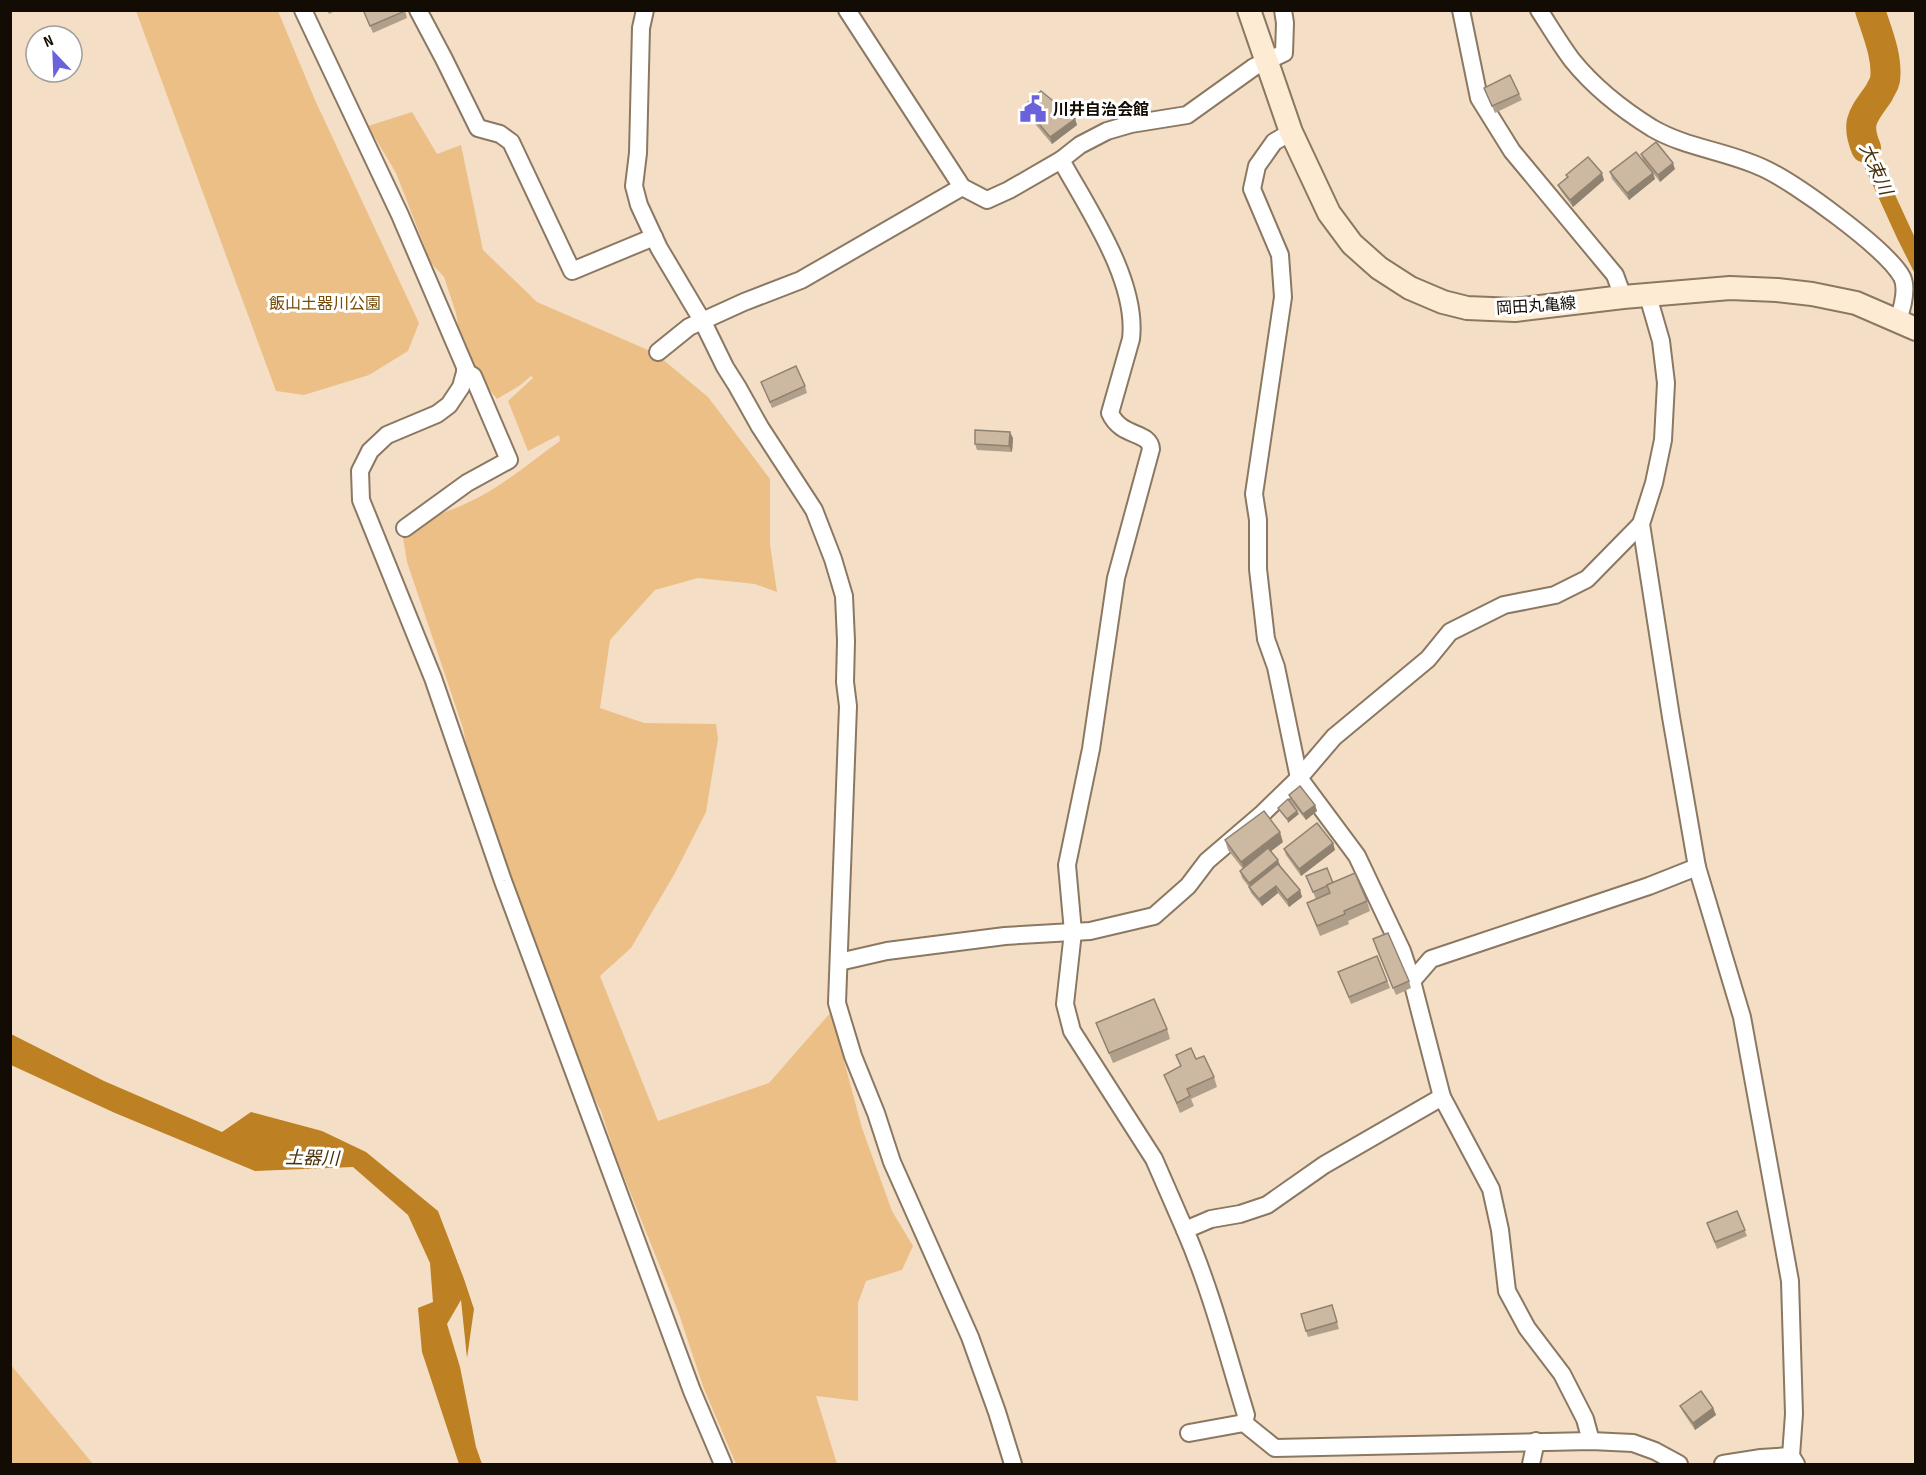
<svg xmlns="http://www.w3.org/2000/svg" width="1926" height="1475" font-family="'Sofia Sans Condensed','Noto Sans JP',sans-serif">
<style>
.green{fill:#ecbf87}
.water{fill:#bd8023}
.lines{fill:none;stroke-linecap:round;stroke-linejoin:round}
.river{stroke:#bd8023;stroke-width:30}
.street-casing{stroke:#8b7862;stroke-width:20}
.secondary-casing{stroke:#8b7862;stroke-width:26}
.street{stroke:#fff;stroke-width:16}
.secondary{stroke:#fdebd4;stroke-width:22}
.wall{fill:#b09f8a}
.shaded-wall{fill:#908271}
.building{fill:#cdb9a1;stroke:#908271;stroke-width:1.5}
.labels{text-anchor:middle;stroke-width:6;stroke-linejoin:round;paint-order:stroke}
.poi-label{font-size:16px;font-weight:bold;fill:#130c04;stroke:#fff;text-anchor:start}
.park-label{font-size:16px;fill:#754c06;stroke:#fff}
.street-label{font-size:16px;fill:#130c04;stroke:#fff}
.water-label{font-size:18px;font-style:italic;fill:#482f09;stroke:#fff}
</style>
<rect width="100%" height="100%" fill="#f4dfc6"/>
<g class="green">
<polygon points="136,11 278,11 315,100 419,323 408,351 369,375 304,395 276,391"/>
<path d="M 412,112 L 437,154 L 461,145 L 483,250 L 537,302 L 655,353 L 708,397 L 770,479 L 770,544 L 777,592 L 755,584 L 698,578 L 655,590 L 610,640 L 600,708 L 644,723 L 716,724 L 718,739 L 706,812 L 675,873 L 631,948 L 600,976 L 658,1121 L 769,1083 L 831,1012 L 862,1128 L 892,1211 L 913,1246 L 902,1270 L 866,1281 L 858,1303 L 858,1401 L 816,1396 L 837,1464 L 736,1464 L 704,1389 L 679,1314 L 616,1157 L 601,1111 L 576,1061 L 492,825 L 476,794 L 463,728 L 407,562 L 401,525 C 423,519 446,513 467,503 C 501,488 530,462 560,441 L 559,435 L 528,451 L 508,401 L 533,378 L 531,376 L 519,386 L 497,399 L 473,368 L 461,342 L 456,313 L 444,277 L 431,263 L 396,173 L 368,126 Z"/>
<polygon points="11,1365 93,1464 11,1464"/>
</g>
<g class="water">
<polygon points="1858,103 1870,112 1864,123 1867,134 1915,238 1915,274 1897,238 1850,135 1849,121"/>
<polygon points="11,1034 104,1081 222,1132 251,1112 322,1131 366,1152 438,1211 464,1279 474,1309 467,1358 461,1300 447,1324 460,1367 476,1447 482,1464 459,1464 422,1352 418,1308 433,1302 430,1263 408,1215 353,1167 255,1171 115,1113 11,1065"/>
</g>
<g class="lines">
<path class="river" d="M 1866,148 C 1855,121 1864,115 1879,93 C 1881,88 1884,85 1885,80 C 1888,57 1877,32 1870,10"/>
<defs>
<g id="street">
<polyline points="303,10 400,215 466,369 461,387 449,405 437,414 387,435 370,451 360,471 361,500 433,678 503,881 594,1126 692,1391 723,1464"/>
<polyline points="418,10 444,59 478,128 500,134 511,142 572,271 654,237"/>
<polyline points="645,10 641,28 638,153 634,186 639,205 659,248 703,322 725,367 737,386 760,427 814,510 833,559 844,596 846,641 845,682 848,706 837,1003 853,1056 876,1113 892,1162 970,1337 997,1412 1013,1464"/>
<polyline points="847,10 962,187 987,200 1009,190 1061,160 1080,145 1107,131 1131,124 1187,115 1254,67 1284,53 1285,23 1283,10"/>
<polyline points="1461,10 1479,98 1512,151 1615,275 1623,297"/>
<path d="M 1539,10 C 1550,27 1560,44 1572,60 C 1593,86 1623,110 1652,128 C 1686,148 1727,151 1763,168 C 1794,182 1886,248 1902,277 C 1908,289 1902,309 1898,321"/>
<polyline points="1291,132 1274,142 1257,166 1252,189 1280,255 1283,297 1254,494 1258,520 1258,569 1266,639 1276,667 1299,778 1357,856 1402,951 1412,981 1442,1097 1491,1189 1500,1230 1507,1291 1527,1328 1562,1374 1585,1419 1591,1441"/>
<path d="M 1061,160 C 1088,209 1138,281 1131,339 L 1110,413 C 1121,438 1150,431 1151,449 L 1116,578 L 1091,749 L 1067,865 L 1073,932 L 1065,1004 L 1072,1031 L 1154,1159 L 1185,1230"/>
<polyline points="1648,296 1661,341 1666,383 1663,440 1654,483 1641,524 1671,717 1697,867 1742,1017 1790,1281 1794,1414 1791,1456 1796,1464"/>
<polyline points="658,352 689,327 744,302 801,280 962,187"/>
<polyline points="405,528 467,483 509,460 473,376 465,371"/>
<polyline points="839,962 887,951 1005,936 1090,931 1154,916 1188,886 1207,861 1263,813 1299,778 1334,737 1428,659 1450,632 1504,605 1555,595 1587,579 1641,524"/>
<polyline points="1412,981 1431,959 1649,886 1697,867"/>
<path d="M 1244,1423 L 1246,1415 C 1227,1353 1211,1290 1185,1230 L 1211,1219 L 1240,1214 L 1267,1205 L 1324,1165 L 1442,1097"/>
<polyline points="1189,1433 1244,1423 1275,1448 1591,1441 1633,1443 1655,1451 1679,1464"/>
<polyline points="1531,1464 1536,1441"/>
<polyline points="1723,1464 1761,1458 1791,1456"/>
</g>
<polyline id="secondary" points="1249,10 1291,132 1329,213 1352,244 1379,268 1410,288 1443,302 1467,308 1515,310 1623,297 1730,288 1777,290 1812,294 1856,303 1916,329"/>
</defs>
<use href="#street" class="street-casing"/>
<use href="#secondary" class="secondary-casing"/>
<use href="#street" class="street"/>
<use href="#secondary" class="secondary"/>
</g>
<g class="wall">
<polygon points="327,10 337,10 329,14"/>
<polygon points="365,10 405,10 407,18 373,33 364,12 365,11"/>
<polygon points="1484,88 1519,94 1522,100 1495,113"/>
<polygon points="1024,106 1075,119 1077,125 1052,144 1026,113"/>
<polygon points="1641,154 1675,169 1660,182 1653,173 1655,179 1629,200 1612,179 1610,172 1643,160"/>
<polygon points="1566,175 1604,180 1573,207 1561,191 1558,185 1567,177"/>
<polygon points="761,382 805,386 807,393 772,408"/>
<polygon points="1013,438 1012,452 977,450 975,444"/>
<polygon points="1289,795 1315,805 1317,811 1306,820 1291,802"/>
<polygon points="1225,840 1283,842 1271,851 1278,860 1280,865 1300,890 1302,897 1289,907 1278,893 1262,906 1251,893 1249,887 1242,878 1240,871 1243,869 1228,850"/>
<polygon points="1333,843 1335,850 1301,876 1286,855 1284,849"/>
<polygon points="1306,876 1333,883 1367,901 1370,911 1348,921 1349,924 1320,936 1307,903 1330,893 1316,899"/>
<polygon points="1375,946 1409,981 1411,988 1396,995"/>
<polygon points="1377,956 1390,988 1351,1004 1338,972"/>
<polygon points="1096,1023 1167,1029 1170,1039 1113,1063"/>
<polygon points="1176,1055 1196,1059 1214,1077 1217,1087 1191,1099 1194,1106 1180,1113 1164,1075 1181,1067"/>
<polygon points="1737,1211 1747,1236 1717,1249 1707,1223"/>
<polygon points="1332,1305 1339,1329 1308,1337 1306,1331"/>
<polygon points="1680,1406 1713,1408 1716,1415 1695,1430 1683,1412"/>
</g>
<g class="shaded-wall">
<polygon points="1075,119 1077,125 1052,144 1050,137"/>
<polygon points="1673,163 1675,169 1660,182 1658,175"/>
<polygon points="1602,173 1604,180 1573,207 1570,200"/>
<polygon points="1653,173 1655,179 1629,200 1627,193"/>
<polygon points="1010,432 1013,438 1012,452 1009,446"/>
<polygon points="1315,805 1317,811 1306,820 1303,814"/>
<polygon points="1297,811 1299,814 1288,823 1287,819"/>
<polygon points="1280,832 1283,842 1245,871 1241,862"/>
<polygon points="1333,843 1335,850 1301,876 1299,869"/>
<polygon points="1278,860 1280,866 1251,889 1249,883"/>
<polygon points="1276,886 1278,893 1262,906 1259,899"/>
<polygon points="1300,890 1302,897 1289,907 1287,900"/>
<polygon points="1713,1408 1716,1415 1695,1430 1693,1423"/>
</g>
<g class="building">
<polygon points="367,10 405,10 405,11 370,26 364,12"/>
<polygon points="1510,75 1519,94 1492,106 1484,88"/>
<polygon points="1041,91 1075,119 1050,137 1024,106"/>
<polygon points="1656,142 1673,163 1658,175 1641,154"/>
<polygon points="1636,152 1653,173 1627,193 1610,172"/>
<polygon points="1588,157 1602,173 1570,200 1558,185 1568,177 1566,175"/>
<polygon points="796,366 805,386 770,402 761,382"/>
<polygon points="975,430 1010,432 1009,446 975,444"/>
<polygon points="1300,786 1315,805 1303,814 1289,795"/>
<polygon points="1288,799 1297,811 1287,819 1278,808"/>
<polygon points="1264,811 1280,832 1241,862 1225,840"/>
<polygon points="1317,823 1333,843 1299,869 1284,849"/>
<polygon points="1268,848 1278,860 1249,883 1240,871"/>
<polygon points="1278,864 1300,890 1287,900 1276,886 1259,899 1249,887"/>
<polygon points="1327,868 1333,883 1327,885 1327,886 1313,892 1306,876"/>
<polygon points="1355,873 1367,901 1344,911 1345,914 1317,926 1307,903 1330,893 1327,885"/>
<polygon points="1388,933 1409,981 1393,988 1373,939"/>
<polygon points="1377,956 1387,981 1349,997 1338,972"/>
<polygon points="1154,999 1167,1029 1109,1053 1096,1023"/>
<polygon points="1191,1048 1196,1059 1204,1056 1214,1077 1187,1089 1190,1096 1177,1103 1164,1075 1181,1066 1176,1055"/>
<polygon points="1737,1211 1745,1230 1715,1242 1707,1223"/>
<polygon points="1332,1305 1337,1322 1306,1331 1301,1314"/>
<polygon points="1701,1391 1713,1408 1693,1423 1680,1406"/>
</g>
<defs>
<symbol id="civic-bare" viewBox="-9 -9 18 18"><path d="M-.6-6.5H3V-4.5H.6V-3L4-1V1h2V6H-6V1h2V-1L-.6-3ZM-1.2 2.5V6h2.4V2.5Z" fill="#6a61db" stroke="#fff" stroke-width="2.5" paint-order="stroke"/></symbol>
</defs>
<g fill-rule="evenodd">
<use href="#civic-bare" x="1014" y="90" width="38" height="38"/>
</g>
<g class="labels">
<g class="poi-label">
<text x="1053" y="115">川井自治会館</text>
</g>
<g class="park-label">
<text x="325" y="309">飯山土器川公園</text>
</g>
<g class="street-label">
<text transform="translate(1536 305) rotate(-4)" y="6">岡田丸亀線</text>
</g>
<g class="water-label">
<text transform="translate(1876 169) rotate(66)" y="6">大束川</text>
<text transform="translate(312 1158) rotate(1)" y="6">土器川</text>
</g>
</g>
<rect width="1926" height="1475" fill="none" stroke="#130c04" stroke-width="24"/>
<g transform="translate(54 54) rotate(337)"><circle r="28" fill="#ffffff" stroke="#a19e9b" stroke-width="1.5"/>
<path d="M0-4.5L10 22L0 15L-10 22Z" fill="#6a61db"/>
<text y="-9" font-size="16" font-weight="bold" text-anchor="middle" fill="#130c04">N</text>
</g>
</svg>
